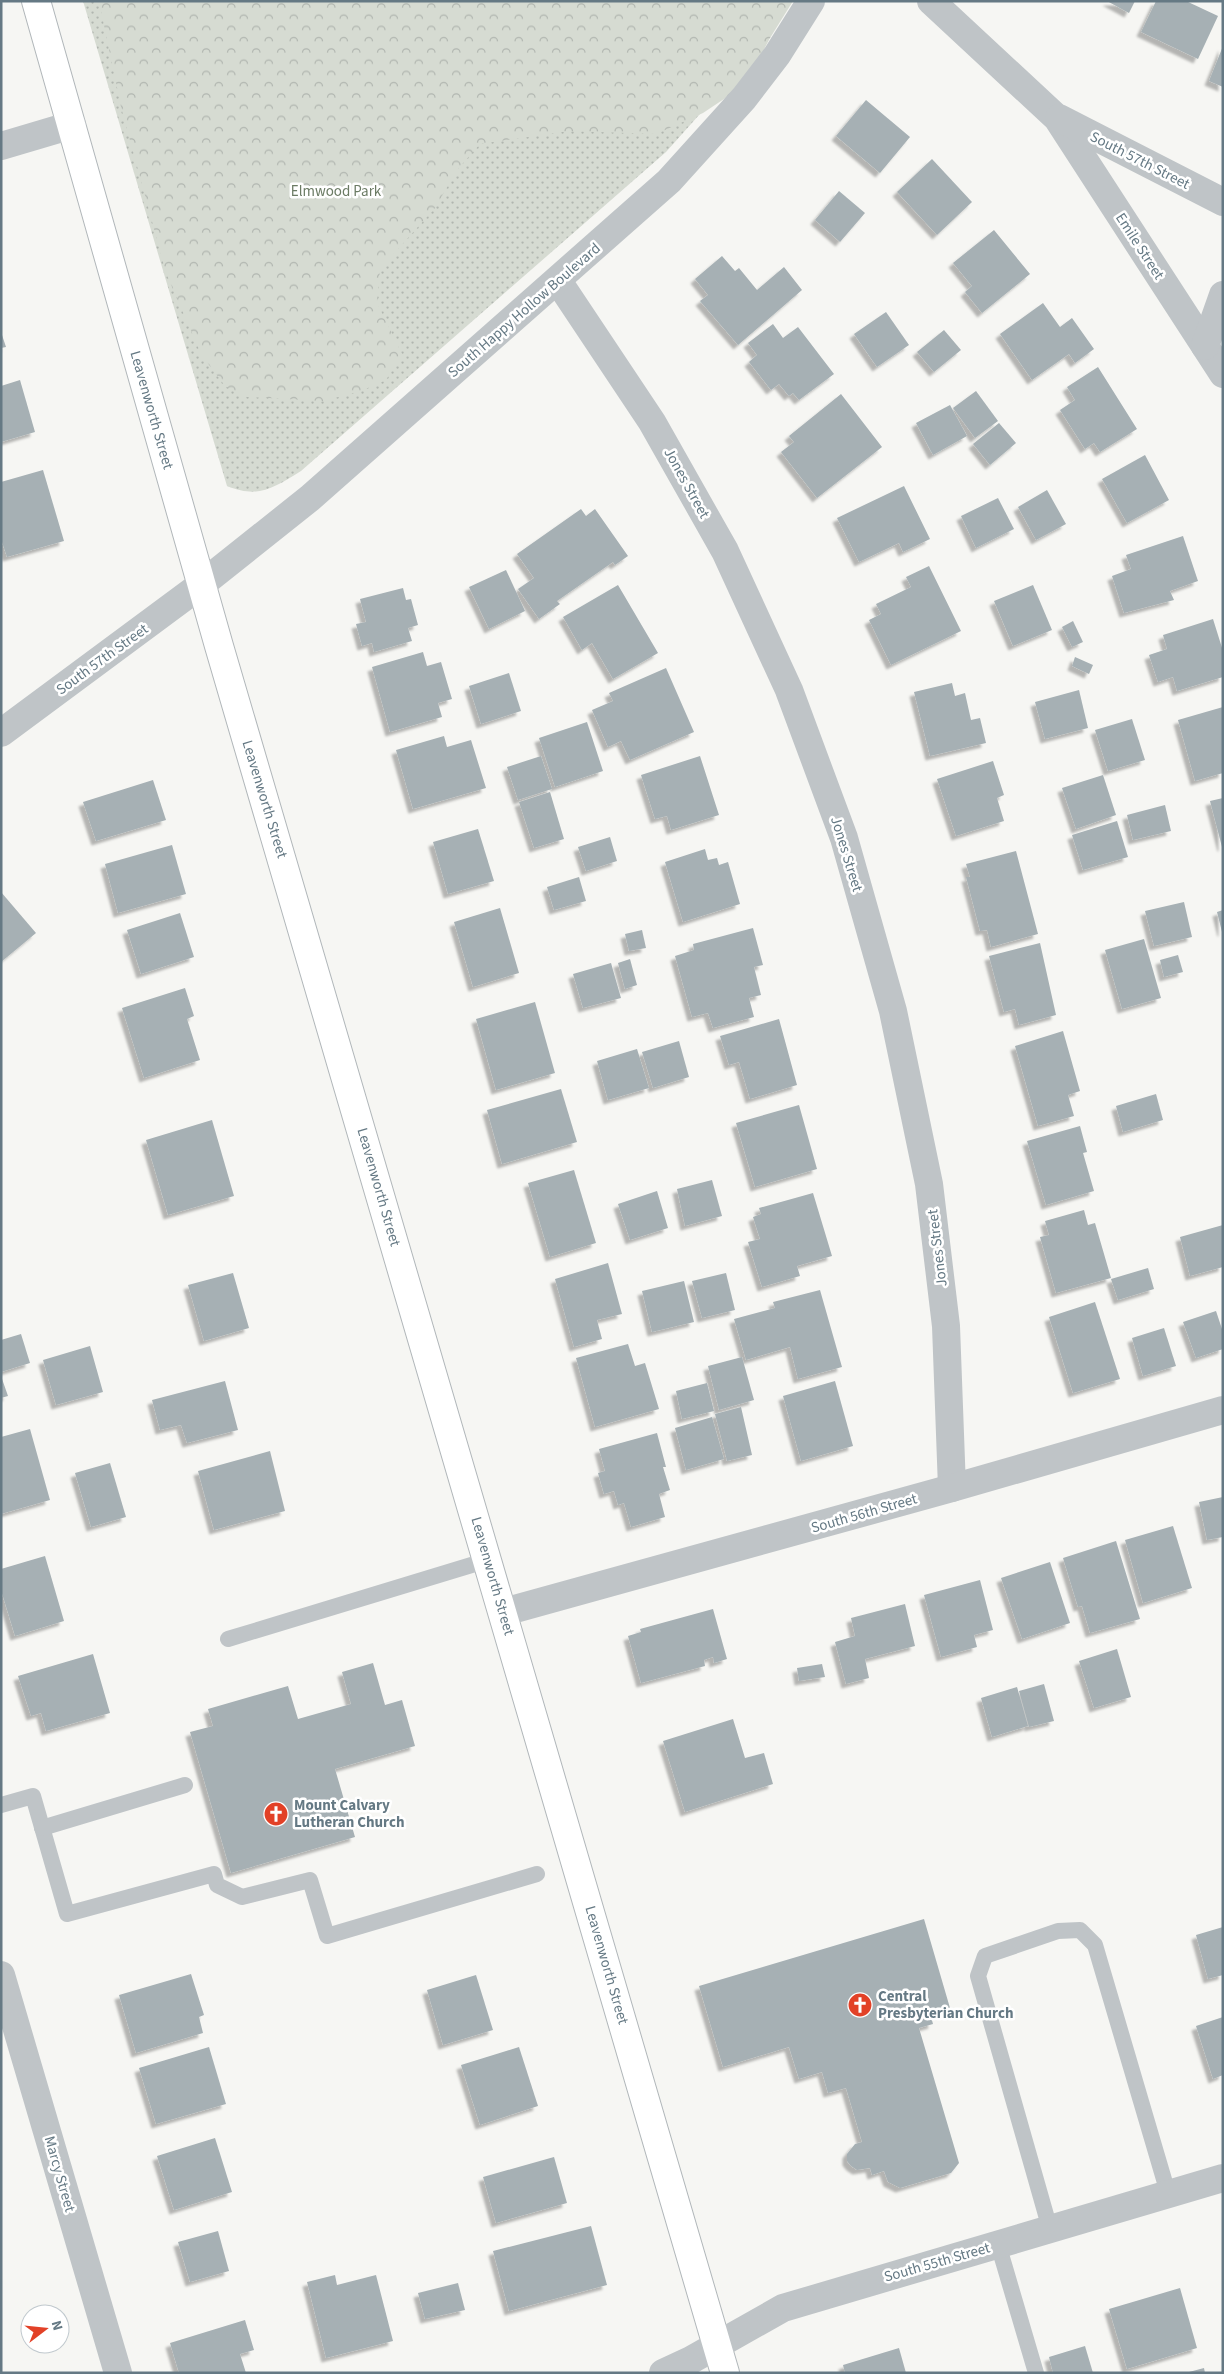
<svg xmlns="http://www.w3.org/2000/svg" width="1224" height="2374" font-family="'Source Sans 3',sans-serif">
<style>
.green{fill:url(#green-dots)}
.forest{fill:url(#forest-crowns)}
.building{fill:#a6b0b4;filter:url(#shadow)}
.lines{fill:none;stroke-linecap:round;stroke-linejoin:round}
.primary-casing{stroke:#b1b7ba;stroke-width:30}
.service{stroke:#bfc4c7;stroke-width:16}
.minor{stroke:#bfc4c7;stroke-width:28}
.tertiary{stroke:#bfc4c7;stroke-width:28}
.primary{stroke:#fff;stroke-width:28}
.labels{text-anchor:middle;stroke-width:5;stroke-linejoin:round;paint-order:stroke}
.street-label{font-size:15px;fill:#657984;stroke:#fff}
.park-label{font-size:15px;fill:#6b7b64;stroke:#fff}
.poi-label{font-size:15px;font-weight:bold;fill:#657984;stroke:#fff;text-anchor:start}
</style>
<defs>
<pattern id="green-dots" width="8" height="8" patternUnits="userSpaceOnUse" patternTransform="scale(1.25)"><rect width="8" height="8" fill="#d6dbd2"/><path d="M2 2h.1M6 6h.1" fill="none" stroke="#b1b6b0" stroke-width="1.8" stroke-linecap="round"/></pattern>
<pattern id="forest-crowns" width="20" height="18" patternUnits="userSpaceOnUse" patternTransform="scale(1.25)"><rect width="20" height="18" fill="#d6dbd2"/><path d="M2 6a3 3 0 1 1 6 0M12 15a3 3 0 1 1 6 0" fill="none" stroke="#b1b6b0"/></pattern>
<filter id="shadow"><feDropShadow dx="-4.5" dy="4.5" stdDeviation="1" flood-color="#0004"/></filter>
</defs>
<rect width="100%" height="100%" fill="#f6f6f3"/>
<path class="green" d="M 83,1 L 783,1 L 733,77 L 666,152 L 301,471 C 273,488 259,499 227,486 Z"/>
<polygon class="forest" points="99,1 793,1 770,38 745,85 703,113 656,134 569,131 480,144 457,170 435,208 380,269 377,303 402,354 386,380 361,391 323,401 247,397 225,386 201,354 166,273 121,107"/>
<g class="building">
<polygon points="1107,1 1135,1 1129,13"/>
<polygon points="1156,1 1186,1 1218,16 1198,59 1141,32"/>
<polygon points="1223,46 1223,87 1209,81"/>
<polygon points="866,100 910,137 880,173 836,136"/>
<polygon points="932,159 972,202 937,235 897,192"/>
<polygon points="839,191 865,213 840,242 815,220"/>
<polygon points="994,230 1030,274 982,313 965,292 972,286 953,263"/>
<polygon points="722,256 735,271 739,268 757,290 784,267 802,290 738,345 700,301 708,295 695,279"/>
<polygon points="1043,303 1060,327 1072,318 1094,349 1075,363 1069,354 1032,380 1000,334"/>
<polygon points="886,312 909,345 877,367 854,334"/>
<polygon points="773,324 783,338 798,327 834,374 799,400 793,393 789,396 779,384 771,390 749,362 757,355 748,343"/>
<polygon points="944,330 961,350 934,372 917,352"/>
<polygon points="1,332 6,347 1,348"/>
<polygon points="1098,367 1137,429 1100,452 1094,443 1085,449 1060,410 1075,400 1067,387"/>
<polygon points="20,380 35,432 1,442 1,386"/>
<polygon points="976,391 998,421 975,438 953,408"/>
<polygon points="841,394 882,447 817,498 781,452 794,442 789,436"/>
<polygon points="950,405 967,436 933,455 916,423"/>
<polygon points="999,423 1016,443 990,465 973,444"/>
<polygon points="1145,455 1169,500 1127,523 1102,479"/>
<polygon points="43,470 64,541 7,557 1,539 1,482"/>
<polygon points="904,486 930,539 903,552 899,543 859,562 837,518"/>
<polygon points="1047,490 1066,524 1036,540 1018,507"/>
<polygon points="998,498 1014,529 976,548 961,516"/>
<polygon points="581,509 586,516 595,509 628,556 615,565 613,562 557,601 560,604 539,619 518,589 534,578 517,554"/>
<polygon points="1183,536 1198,581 1170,591 1174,600 1124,613 1112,576 1131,569 1126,555"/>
<polygon points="929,566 961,631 891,665 869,620 881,614 876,604 911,587 906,577"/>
<polygon points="506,570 525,611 489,629 469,587"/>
<polygon points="618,585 658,653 613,679 592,643 582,650 563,617"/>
<polygon points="1033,585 1052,630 1013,646 994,601"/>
<polygon points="403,588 406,600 411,599 418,625 408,628 412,641 374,652 372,643 362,646 356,624 366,622 360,599"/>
<polygon points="1213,619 1223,651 1223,677 1177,691 1173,677 1158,682 1149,655 1167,649 1163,635"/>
<polygon points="1073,621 1083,642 1072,647 1062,627"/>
<polygon points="423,652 427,666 441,662 452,699 438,703 442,717 390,732 372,667"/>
<polygon points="1075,657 1093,665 1089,674 1072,666"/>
<polygon points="666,668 694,732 630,760 621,741 608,747 592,710 613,701 609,693"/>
<polygon points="509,673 521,711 481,724 469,686"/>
<polygon points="952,683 955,696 965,693 971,720 980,718 986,743 930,756 914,692"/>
<polygon points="1079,690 1088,728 1045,739 1035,702"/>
<polygon points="1223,707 1223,773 1195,781 1178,720"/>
<polygon points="1132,719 1145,760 1108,771 1095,730"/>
<polygon points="587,722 603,771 555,787 539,738"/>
<polygon points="444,736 447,747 471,740 486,788 413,809 396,750"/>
<polygon points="541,756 552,789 518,800 507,767"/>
<polygon points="700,756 719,815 671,830 667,816 655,819 641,775"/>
<polygon points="993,761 1004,795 997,798 1004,821 956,836 937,779"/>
<polygon points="1103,775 1116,815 1076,829 1062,788"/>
<polygon points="153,780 166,820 96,841 83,802"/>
<polygon points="550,792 564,839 534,848 519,802"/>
<polygon points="1223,798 1223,847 1222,847 1210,801"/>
<polygon points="1165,805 1171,831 1133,840 1127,815"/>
<polygon points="1117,821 1128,857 1083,870 1072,835"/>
<polygon points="478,829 494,881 448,894 433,842"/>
<polygon points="610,837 617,861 586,871 578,847"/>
<polygon points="172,845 186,894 118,913 105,864"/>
<polygon points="705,849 708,860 717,858 719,865 728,862 740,904 683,922 665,862"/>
<polygon points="1016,851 1038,934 991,947 987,930 980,931 966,877 970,877 966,864"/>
<polygon points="579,877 586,901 554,910 547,887"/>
<polygon points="1,892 36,933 1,962"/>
<polygon points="1184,902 1192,937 1154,946 1145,911"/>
<polygon points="500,908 519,973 473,987 454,922"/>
<polygon points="1223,910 1223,932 1222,932 1217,912"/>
<polygon points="180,913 194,957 141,974 127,930"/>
<polygon points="753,928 763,965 754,967 761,995 749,998 754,1017 713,1028 708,1013 692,1017 675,956 694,950 693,944"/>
<polygon points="642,930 646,948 629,951 625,934"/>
<polygon points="1144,939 1161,998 1122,1009 1105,950"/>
<polygon points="1040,943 1056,1015 1019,1025 1015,1009 1004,1012 989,956"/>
<polygon points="1178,955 1183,972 1164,977 1160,960"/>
<polygon points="630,959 637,985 625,989 618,963"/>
<polygon points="611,963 621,998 583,1008 573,974"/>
<polygon points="185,988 194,1016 187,1019 200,1060 144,1078 122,1008"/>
<polygon points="535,1002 555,1073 496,1090 476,1019"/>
<polygon points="779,1019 797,1085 750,1099 739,1062 729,1065 720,1036"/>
<polygon points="1063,1031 1080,1091 1068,1095 1074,1116 1038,1126 1015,1046"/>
<polygon points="679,1041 689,1077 653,1088 642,1052"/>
<polygon points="637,1049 649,1088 608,1100 597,1061"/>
<polygon points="561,1089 577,1142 502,1164 487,1110"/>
<polygon points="1156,1094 1163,1120 1123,1132 1116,1106"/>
<polygon points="799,1105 817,1169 755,1187 736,1123"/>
<polygon points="212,1120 234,1196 168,1215 146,1140"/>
<polygon points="1080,1126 1087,1152 1083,1153 1094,1191 1046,1205 1027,1141"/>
<polygon points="574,1170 596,1243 550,1257 528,1183"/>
<polygon points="712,1180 722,1216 685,1226 677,1189"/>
<polygon points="657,1191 668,1228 630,1240 618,1204"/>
<polygon points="813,1193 832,1256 797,1266 800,1276 762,1287 748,1242 760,1239 753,1217 761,1214 759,1208"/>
<polygon points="1084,1210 1088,1225 1095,1223 1111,1278 1056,1293 1040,1237 1049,1235 1045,1221"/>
<polygon points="1223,1225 1223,1267 1190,1276 1180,1237"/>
<polygon points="608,1263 622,1314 597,1320 602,1339 574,1347 555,1279"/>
<polygon points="1148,1268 1154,1289 1118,1300 1111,1279"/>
<polygon points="233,1273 249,1328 204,1341 188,1285"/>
<polygon points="726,1273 735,1310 702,1318 692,1281"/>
<polygon points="684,1281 694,1322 652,1332 642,1291"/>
<polygon points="820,1290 842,1367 798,1379 790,1347 746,1360 734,1319 775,1308 773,1302"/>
<polygon points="1095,1302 1120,1379 1073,1393 1049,1317"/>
<polygon points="1216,1311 1223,1332 1223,1349 1196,1358 1183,1322"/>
<polygon points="1164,1328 1176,1366 1143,1376 1132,1338"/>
<polygon points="21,1334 30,1363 1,1372 1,1340"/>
<polygon points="628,1344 635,1366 645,1363 659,1409 595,1427 576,1358"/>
<polygon points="90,1346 103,1392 56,1405 43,1360"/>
<polygon points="742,1357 754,1400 719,1410 708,1366"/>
<polygon points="1,1376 8,1396 1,1398"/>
<polygon points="225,1381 238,1430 187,1443 181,1425 160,1430 152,1400"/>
<polygon points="835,1381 853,1446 801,1461 783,1396"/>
<polygon points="707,1383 714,1411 682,1419 676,1391"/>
<polygon points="741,1407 752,1455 727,1461 715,1414"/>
<polygon points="712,1417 724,1459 686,1470 675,1428"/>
<polygon points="30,1429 50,1500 1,1514 1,1437"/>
<polygon points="657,1433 666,1467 663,1467 670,1490 659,1494 665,1517 631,1527 624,1503 618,1505 614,1491 604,1494 598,1473 605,1471 599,1449"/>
<polygon points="270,1451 285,1511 214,1530 198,1471"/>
<polygon points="110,1463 126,1517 91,1527 75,1473"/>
<polygon points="1223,1497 1223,1537 1207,1540 1199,1502"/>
<polygon points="1173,1526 1192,1588 1143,1603 1125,1540"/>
<polygon points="1116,1541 1140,1619 1090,1633 1082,1606 1078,1607 1063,1558"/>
<polygon points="45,1556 64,1621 15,1636 1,1590 1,1569"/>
<polygon points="1050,1562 1070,1623 1022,1639 1001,1578"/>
<polygon points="980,1580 993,1630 974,1635 977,1647 941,1657 924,1595"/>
<polygon points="905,1604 915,1646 865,1659 869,1678 846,1684 835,1642 855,1636 851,1618"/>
<polygon points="713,1609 727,1659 714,1663 713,1657 704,1660 705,1666 641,1683 628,1636 641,1632 640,1629"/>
<polygon points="1117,1649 1131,1697 1094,1708 1079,1661"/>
<polygon points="93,1654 110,1713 46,1731 41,1713 31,1716 18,1676"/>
<polygon points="373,1663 385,1705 402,1700 415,1746 335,1769 355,1837 231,1873 190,1732 213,1726 208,1709 288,1686 298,1719 351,1704 342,1672"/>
<polygon points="822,1664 825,1677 799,1681 797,1668"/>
<polygon points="1044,1684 1054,1721 1029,1727 1019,1691"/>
<polygon points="1017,1687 1028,1726 992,1737 981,1698"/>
<polygon points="733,1719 745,1758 764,1753 773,1784 685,1812 663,1741"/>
<polygon points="924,1919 950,2008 930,2013 933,2024 919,2028 959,2163 951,2173 900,2188 888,2182 884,2171 872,2175 870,2168 857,2170 851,2166 847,2161 847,2154 855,2144 862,2142 846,2088 828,2093 822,2072 799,2079 789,2047 723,2067 699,1986"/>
<polygon points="1223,1927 1223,1975 1208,1979 1196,1935"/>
<polygon points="191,1974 204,2015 199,2017 203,2033 136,2053 119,1995"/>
<polygon points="476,1975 493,2030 443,2045 427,1990"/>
<polygon points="1223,2017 1223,2075 1213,2079 1196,2026"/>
<polygon points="209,2047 226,2104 156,2124 139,2068"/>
<polygon points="519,2047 538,2106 480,2125 461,2065"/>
<polygon points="215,2138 232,2192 174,2210 157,2156"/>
<polygon points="554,2157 567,2203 496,2223 483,2177"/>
<polygon points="591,2226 607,2285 509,2311 493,2251"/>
<polygon points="218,2231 229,2271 190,2282 178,2242"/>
<polygon points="335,2275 337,2285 376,2275 393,2341 326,2358 307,2282"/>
<polygon points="458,2283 465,2310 425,2319 418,2293"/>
<polygon points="1180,2288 1197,2348 1127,2369 1109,2309"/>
<polygon points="245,2320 254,2350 240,2354 246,2373 179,2373 170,2343"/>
<polygon points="1085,2346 1093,2373 1053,2373 1049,2357"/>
<polygon points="899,2348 906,2373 845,2373 843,2365"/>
<polygon points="1204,2368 1205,2373 1189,2373 1189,2372"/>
</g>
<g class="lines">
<defs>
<polyline id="primary" points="36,1 219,646 725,2373"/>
</defs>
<use href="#primary" class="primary-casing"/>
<g class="service">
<polyline points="228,1639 488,1560"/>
<polyline points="1,1805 33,1796 67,1914 214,1874 217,1885 242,1897 310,1880 327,1936 537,1874"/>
<polyline points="42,1828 185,1785"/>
<polyline points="1050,2229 978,1976 985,1956 1058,1931 1080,1930 1095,1945 1168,2193"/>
<polyline points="998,2244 1036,2373"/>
</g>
<g class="minor">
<polyline points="931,1 1057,118 1223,374"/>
<polyline points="1059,118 1223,202"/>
<polyline points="1,146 72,125"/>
<polyline points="558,281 652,422 725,551 789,690 844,838 893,1011 929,1184 946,1326 952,1488"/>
<polyline points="1205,346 1223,295"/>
<polyline points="1,733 202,584"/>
<polyline points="504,1612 952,1488 1223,1410"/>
<polyline points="1,1975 118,2373"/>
<polyline points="663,2373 691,2360 783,2308 1223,2178"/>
</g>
<polyline class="tertiary" points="202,584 310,498 669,181 744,98 777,55 811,1"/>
<use href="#primary" class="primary"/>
</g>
<defs>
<symbol id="church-disc" viewBox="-11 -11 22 22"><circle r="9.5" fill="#e24127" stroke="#fff"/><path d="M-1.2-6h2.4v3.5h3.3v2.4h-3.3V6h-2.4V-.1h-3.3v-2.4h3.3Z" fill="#fff"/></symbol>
</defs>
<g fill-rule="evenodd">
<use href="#church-disc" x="262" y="1800" width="28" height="28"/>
<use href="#church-disc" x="846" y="1991" width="28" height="28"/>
</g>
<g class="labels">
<g class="street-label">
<text transform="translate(1140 160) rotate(27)" y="5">South 57th Street</text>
<text transform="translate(1140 246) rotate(57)" y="5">Emile Street</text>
<text transform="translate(524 310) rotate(-41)" y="5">South Happy Hollow Boulevard</text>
<text transform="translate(152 410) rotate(74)" y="5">Leavenworth Street</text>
<text transform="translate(687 483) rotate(61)" y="5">Jones Street</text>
<text transform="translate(102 659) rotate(-36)" y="5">South 57th Street</text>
<text transform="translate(265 799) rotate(73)" y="5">Leavenworth Street</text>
<text transform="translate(847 854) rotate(73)" y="5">Jones Street</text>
<text transform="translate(379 1187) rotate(74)" y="5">Leavenworth Street</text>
<text transform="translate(937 1248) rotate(-97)" y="5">Jones Street</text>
<text transform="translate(864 1513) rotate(-16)" y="5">South 56th Street</text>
<text transform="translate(493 1576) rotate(74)" y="5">Leavenworth Street</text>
<text transform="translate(607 1965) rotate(74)" y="5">Leavenworth Street</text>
<text transform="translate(60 2174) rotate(74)" y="5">Marcy Street</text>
<text transform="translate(937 2262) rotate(-16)" y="5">South 55th Street</text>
</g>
<g class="park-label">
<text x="336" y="196">Elmwood Park</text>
</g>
<g class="poi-label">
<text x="294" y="1810">Mount Calvary<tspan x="294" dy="17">Lutheran Church</tspan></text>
<text x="878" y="2001">Central<tspan x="878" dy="17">Presbyterian Church</tspan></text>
</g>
</g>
<rect width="1224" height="2374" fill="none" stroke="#657984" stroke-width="5"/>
<g transform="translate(45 2329) rotate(74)"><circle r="24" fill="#ffffff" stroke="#c1c9ce"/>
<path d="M0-4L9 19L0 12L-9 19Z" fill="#e24127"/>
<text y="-8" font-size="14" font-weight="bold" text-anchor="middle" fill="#657984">N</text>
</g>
</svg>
